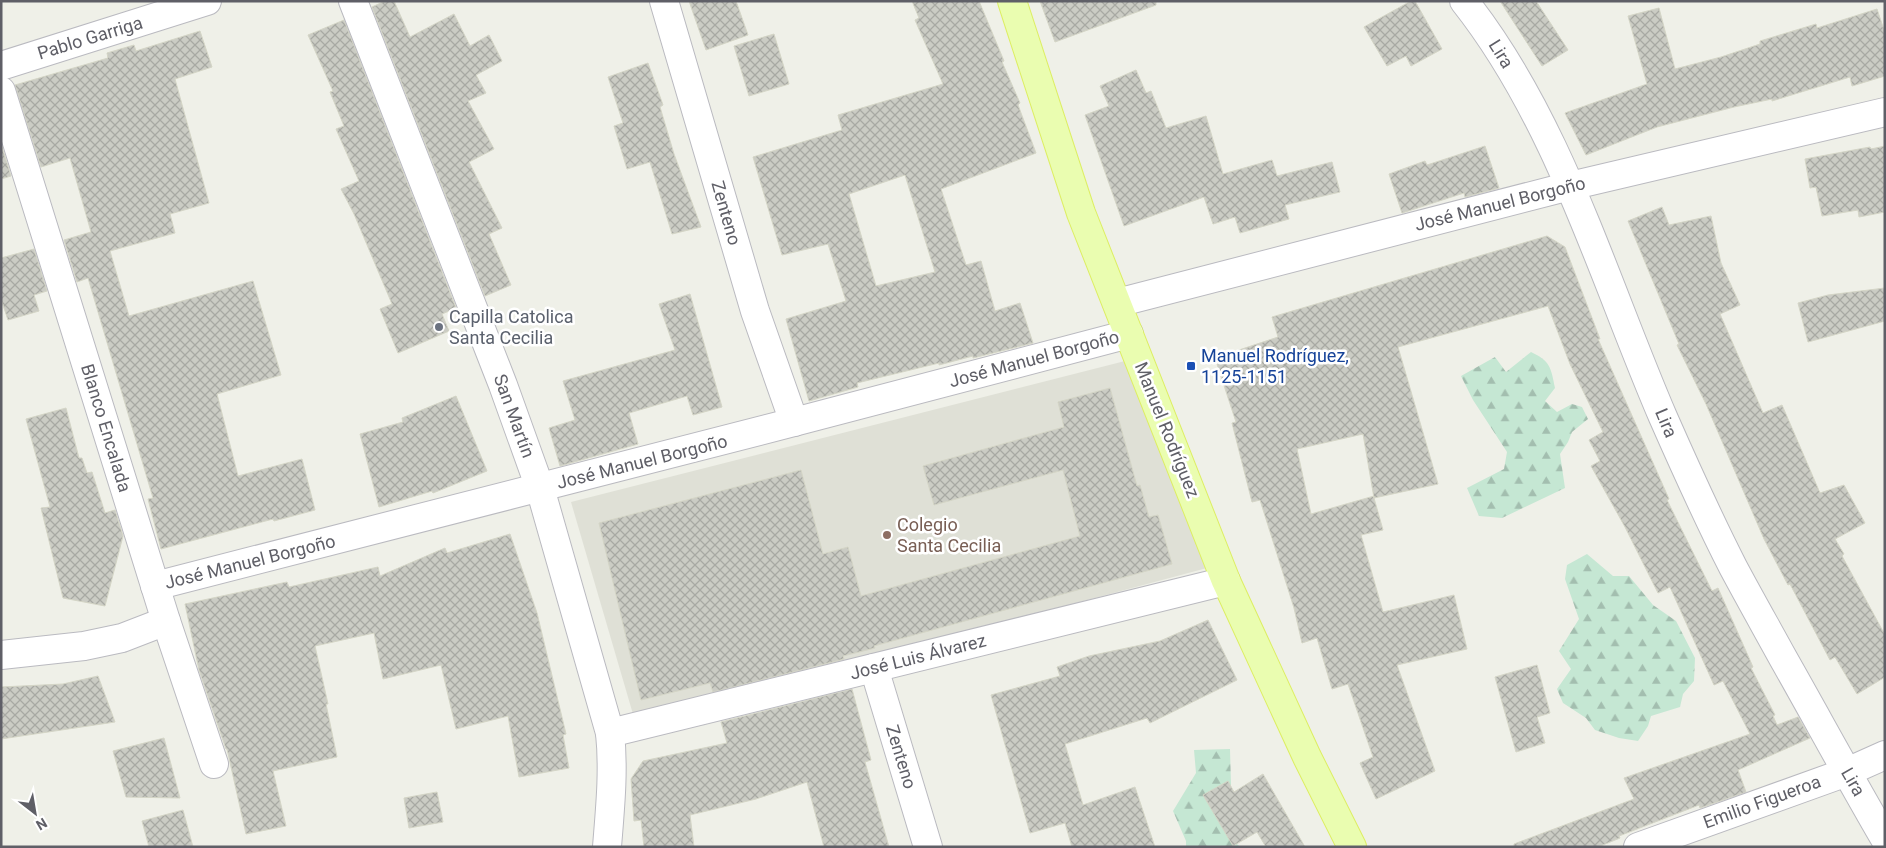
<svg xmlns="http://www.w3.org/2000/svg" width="1886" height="848" font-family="Roboto,sans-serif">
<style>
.education{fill:#dfe0d6}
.forest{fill:url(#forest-firs)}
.building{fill:url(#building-cross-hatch);stroke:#d4d5c6;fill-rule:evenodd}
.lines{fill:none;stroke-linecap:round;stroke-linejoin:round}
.minor-casing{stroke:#babac0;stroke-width:30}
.major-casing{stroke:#ddee63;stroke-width:30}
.minor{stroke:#fff;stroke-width:28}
.major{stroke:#eafdb0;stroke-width:28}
.worship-dot{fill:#6b7280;stroke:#fff;stroke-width:2}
.transit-dot{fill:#1a4fb4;stroke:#fff;stroke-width:2}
.education-dot{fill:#8d6e63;stroke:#fff;stroke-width:2}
.labels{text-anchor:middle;stroke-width:5;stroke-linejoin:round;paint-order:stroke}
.street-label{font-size:18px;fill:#5f5f67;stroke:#fff}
.worship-label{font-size:18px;fill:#5b616d;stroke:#fff;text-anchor:start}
.transit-label{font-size:18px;fill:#164399;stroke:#fff;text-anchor:start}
.education-label{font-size:18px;fill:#785e54;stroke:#fff;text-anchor:start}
</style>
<defs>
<pattern id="forest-firs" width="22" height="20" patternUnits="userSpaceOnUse" patternTransform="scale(1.25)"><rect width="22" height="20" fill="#c5e7d3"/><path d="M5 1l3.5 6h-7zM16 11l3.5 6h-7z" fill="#a3beaf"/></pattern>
<pattern id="building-cross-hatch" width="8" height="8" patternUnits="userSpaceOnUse" patternTransform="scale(1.25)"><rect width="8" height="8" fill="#cbccc4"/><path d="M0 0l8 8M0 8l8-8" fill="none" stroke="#a8a9a3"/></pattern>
</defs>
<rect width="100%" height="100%" fill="#eff0e8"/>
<polygon class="education" points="1125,361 1207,568 635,721 571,502"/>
<g class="forest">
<path d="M 1531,352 C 1550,361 1551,367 1555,388 L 1545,401 L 1557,412 L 1572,404 L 1582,407 L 1588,419 L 1572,432 L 1568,442 L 1560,454 L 1565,488 L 1502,518 L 1479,516 L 1467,488 L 1504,469 L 1507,452 L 1473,400 L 1461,376 L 1495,357 L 1506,372 Z"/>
<polygon points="1587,554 1613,576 1629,576 1653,605 1676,621 1695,658 1694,681 1683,694 1680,707 1651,716 1648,726 1638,741 1619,738 1595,730 1586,718 1563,703 1557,689 1571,669 1559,651 1579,619 1565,579 1567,565"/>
<polygon points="1230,749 1231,785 1225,832 1240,847 1186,847 1186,841 1173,811 1196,773 1194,750"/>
</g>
<g class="building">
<polygon points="385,1 394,1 410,37 454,14 470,46 489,35 502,61 476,75 486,93 468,101 494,149 469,162 502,228 489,234 511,285 485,296 372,7"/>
<polygon points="689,1 736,1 748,35 706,50"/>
<path d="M 912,1 L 979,1 L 1004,61 L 1002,62 L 1020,103 L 1018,105 L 1036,153 L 941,189 L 966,265 L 981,261 L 995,311 L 1020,303 L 1033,343 L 973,358 L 973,356 L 939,365 L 939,363 L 857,383 L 858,387 L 809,401 L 786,319 L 846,301 L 828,244 L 782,255 L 753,157 L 842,130 L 838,115 L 943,84 L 915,20 L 919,18 ZM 905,175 L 935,272 L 876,286 L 849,194 Z"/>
<polygon points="1040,1 1156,1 1156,5 1055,42"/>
<polygon points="1411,1 1415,1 1442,49 1411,66 1406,56 1387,66 1364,27"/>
<polygon points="1500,1 1536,1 1568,50 1542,66"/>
<polygon points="1659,8 1675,69 1721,57 1760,44 1760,41 1816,24 1817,28 1877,9 1885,33 1885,76 1852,86 1850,77 1772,101 1772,99 1734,107 1657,127 1586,155 1565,113 1647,84 1628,16"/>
<polygon points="344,20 456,308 442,314 449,331 398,353 380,309 392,304 354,214 341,189 359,181 336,129 344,126 330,92 333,91 308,35"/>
<polygon points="200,31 212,67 175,79 209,203 170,214 175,233 110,251 129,316 253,281 281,375 217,394 238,476 302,459 315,510 274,521 273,519 161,549 148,499 153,498 88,278 77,282 64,240 91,232 70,158 41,167 15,85 108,58 107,53 134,45 136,51"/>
<polygon points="774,34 789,84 749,96 734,46"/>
<polygon points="648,63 663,105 660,107 674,154 701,227 672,234 650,162 627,169 614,126 623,123 608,77"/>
<polygon points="1136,70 1146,93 1151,91 1166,128 1206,116 1223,174 1272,160 1277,176 1332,162 1340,192 1285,205 1289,219 1240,233 1235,217 1213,224 1204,197 1124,226 1085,115 1109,106 1100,86"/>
<polygon points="1,144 11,176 1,179"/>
<polygon points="1485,146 1499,188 1465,197 1464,193 1402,213 1389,174 1425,161 1427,165"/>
<polygon points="1885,146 1885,212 1859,217 1858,210 1822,216 1816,187 1810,188 1805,159 1870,147 1871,149"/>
<polygon points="1662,207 1669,225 1711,216 1721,263 1740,305 1720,314 1763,413 1782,405 1820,493 1844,485 1865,523 1835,539 1844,554 1842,556 1885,635 1885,677 1857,694 1835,657 1830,660 1790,584 1788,585 1764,539 1706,404 1677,345 1679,344 1628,221"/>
<path d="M 1547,236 L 1565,247 L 1600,339 L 1598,339 L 1669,499 L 1667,500 L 1712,591 L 1718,588 L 1753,667 L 1751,668 L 1775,715 L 1773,716 L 1777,725 L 1798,717 L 1810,738 L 1738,770 L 1746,792 L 1700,808 L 1699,805 L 1619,836 L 1620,838 L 1598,847 L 1514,847 L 1514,844 L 1634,799 L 1624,778 L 1750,734 L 1723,681 L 1714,685 L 1670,587 L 1658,593 L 1625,527 L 1591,466 L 1600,461 L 1589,440 L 1603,432 L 1570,364 L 1548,306 L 1398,347 L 1438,484 L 1374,498 L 1383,530 L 1361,535 L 1383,612 L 1454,595 L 1467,649 L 1397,665 L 1435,771 L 1376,799 L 1360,763 L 1373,757 L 1348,684 L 1332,689 L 1317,638 L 1302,643 L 1294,608 L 1260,500 L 1252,502 L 1232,423 L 1236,422 L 1215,358 L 1278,337 L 1272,317 ZM 1363,434 L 1374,498 L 1374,496 L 1311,514 L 1297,449 Z"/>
<polygon points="34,249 47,291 34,295 39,311 8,320 1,299 1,258"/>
<polygon points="1885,288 1885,321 1808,342 1798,303 1828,295"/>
<polygon points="690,294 722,407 693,415 687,396 629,413 638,444 560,466 549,428 575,420 563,381 675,350 659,304"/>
<polygon points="1110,388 1137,486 1140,485 1149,517 1158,515 1172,564 874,646 875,648 843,656 844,659 713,692 710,683 641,700 599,523 801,470 823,554 848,547 861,596 1080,536 1063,470 934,505 923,466 1064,427 1058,402"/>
<polygon points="456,396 487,471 433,493 432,491 379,507 360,434 403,422 402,418"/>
<polygon points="66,408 79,458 82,458 87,473 92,472 105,513 115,510 123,536 105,606 63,598 41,508 50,507 26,419"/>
<polygon points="510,534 537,613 566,734 563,735 569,768 519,777 508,716 456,729 441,665 383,679 374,633 315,646 328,704 326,704 337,757 273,771 286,826 246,834 227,749 226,749 199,670 185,604 287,582 289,587 378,567 380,576 445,548 447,553"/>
<polygon points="1208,620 1237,680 1150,723 1147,718 1065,744 1083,805 1135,787 1155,847 1072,847 1065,823 1030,833 991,695 1060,676 1057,667 1089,656 1160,641"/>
<polygon points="1537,665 1550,713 1537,717 1545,743 1516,752 1495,677"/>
<polygon points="98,676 115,722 1,739 1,687 63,684"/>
<polygon points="852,689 871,760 865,762 889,847 824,847 807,782 756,799 690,815 694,847 644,847 641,820 634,821 631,779 643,761 727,743 721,722"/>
<polygon points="164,738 180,798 126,797 113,751"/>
<polygon points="1263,774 1305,847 1266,847 1257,832 1233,846 1203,795 1228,781 1234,792"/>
<polygon points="437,792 443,822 409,828 404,798"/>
<polygon points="183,810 193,847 149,847 142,821"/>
</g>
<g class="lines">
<defs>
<g id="minor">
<path d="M 353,1 L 503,385 L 540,488 L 610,733 C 614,771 610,809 607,847"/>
<polyline points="664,1 755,311 794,422"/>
<path d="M 1464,1 C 1559,121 1603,278 1663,417 C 1685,467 1708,518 1733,567 C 1749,597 1766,627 1783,658 C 1817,718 1850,779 1885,839"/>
<polyline points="1,66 207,1"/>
<polyline points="1,91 166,621 214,764"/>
<polyline points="1117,303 1570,186 1885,112"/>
<polyline points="155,586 794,422 1129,334"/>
<polyline points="1,655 84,646 122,638 166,621"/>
<polyline points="874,668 928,847"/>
<polyline points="610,733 1226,581"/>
<polyline points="1638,847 1847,772 1885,755"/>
</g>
<polyline id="major" points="1012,1 1081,213 1226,581 1307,757 1352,847"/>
</defs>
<use href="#minor" class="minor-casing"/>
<use href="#major" class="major-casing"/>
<use href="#minor" class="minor"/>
<use href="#major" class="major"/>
</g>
<circle class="worship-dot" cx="439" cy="327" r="5"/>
<rect class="transit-dot" x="1186" y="361" width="10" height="10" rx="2.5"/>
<circle class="education-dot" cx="887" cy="535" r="5"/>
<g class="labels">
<g class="street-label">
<text transform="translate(90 38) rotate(-17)" y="6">Pablo Garriga</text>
<text transform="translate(1501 54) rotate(58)" y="6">Lira</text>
<text transform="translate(1500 204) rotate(-14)" y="6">José Manuel Borgoño</text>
<text transform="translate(726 213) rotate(74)" y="6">Zenteno</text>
<text transform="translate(1034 359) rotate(-15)" y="6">José Manuel Borgoño</text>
<text transform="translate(514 416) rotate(70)" y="6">San Martín</text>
<text transform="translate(1666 423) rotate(67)" y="6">Lira</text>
<text transform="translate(106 428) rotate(73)" y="6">Blanco Encalada</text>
<text transform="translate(1167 430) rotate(68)" y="6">Manuel Rodríguez</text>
<text transform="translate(642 462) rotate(-14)" y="6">José Manuel Borgoño</text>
<text transform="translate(250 562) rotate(-14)" y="6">José Manuel Borgoño</text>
<text transform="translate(918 657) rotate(-14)" y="6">José Luis Álvarez</text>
<text transform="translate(901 757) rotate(73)" y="6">Zenteno</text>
<text transform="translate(1853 782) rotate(60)" y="6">Lira</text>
<text transform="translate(1762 802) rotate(-20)" y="6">Emilio Figueroa</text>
</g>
<g class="worship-label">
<text x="449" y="323">Capilla Catolica<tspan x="449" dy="21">Santa Cecilia</tspan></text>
</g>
<g class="transit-label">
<text x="1201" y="362">Manuel Rodríguez,<tspan x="1201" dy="21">1125-1151</tspan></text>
</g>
<g class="education-label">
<text x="897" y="531">Colegio<tspan x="897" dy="21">Santa Cecilia</tspan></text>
</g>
</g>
<rect width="1886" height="848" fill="none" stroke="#5f5f67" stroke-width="5"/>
<g transform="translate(35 813) rotate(149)" stroke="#ffffff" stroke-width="4" paint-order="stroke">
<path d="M0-4L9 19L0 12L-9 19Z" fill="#5f5f67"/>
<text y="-8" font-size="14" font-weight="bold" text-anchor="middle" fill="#5f5f67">N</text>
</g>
</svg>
